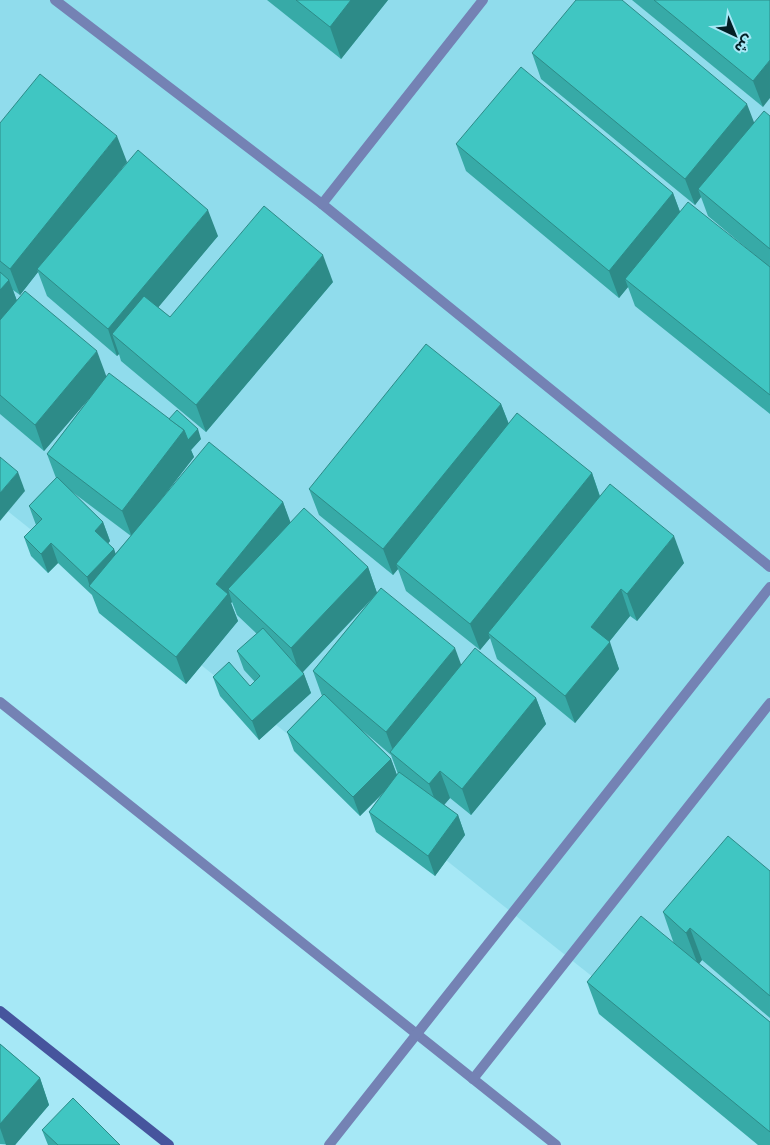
<svg xmlns="http://www.w3.org/2000/svg" width="770" height="1145" font-family="'Exo 2','Noto Sans Arabic',sans-serif">
<style>
.built{fill:#90dcec}
.lines{fill:none;stroke-linecap:round;stroke-linejoin:round}
.street{stroke:#7482b4;stroke-width:10}
.secondary{stroke:#46559d;stroke-width:10}
.wall{fill:#37aaa7;fill-rule:evenodd}
.shaded-wall{fill:#2d8b88}
.building{fill:#40c6c2;stroke:#2d8b88}
</style>
<rect width="100%" height="100%" fill="#a6e8f6"/>
<polygon class="built" points="0,0 770,0 770,1118 0,505"/>
<g class="lines">
<g class="street">
<polyline points="55,0 322,204 770,567"/>
<polyline points="322,204 483,0"/>
<polyline points="0,702 556,1145"/>
<polyline points="473,1079 770,703"/>
<polyline points="329,1145 770,587"/>
</g>
<polyline class="secondary" points="0,1011 169,1145"/>
</g>
<g class="wall">
<polygon points="267,0 388,0 341,59"/>
<polygon points="632,0 770,0 763,107"/>
<polygon points="532,53 754,123 770,116 770,414 635,306 628,287 619,298 466,171 456,144 673,193 680,212 763,262 708,216 701,197 695,205 541,79"/>
<path d="M 0,123 L 127,162 L 106,189 L 218,236 L 158,307 L 170,317 L 333,282 L 206,432 L 121,361 L 119,354 L 117,356 L 47,296 L 38,272 L 20,295 L 13,290 L 17,301 L 106,377 L 169,419 L 201,439 L 191,450 L 194,457 L 161,500 L 283,502 L 290,523 L 368,567 L 377,593 L 461,665 L 536,698 L 546,724 L 471,815 L 450,798 L 444,805 L 458,815 L 465,835 L 435,876 L 376,832 L 369,812 L 386,790 L 360,816 L 294,751 L 287,732 L 322,696 L 313,671 L 371,600 L 303,672 L 311,693 L 259,740 L 220,696 L 213,677 L 250,686 L 255,682 L 244,670 L 237,651 L 257,634 L 237,615 L 232,602 L 231,603 L 238,621 L 186,684 L 99,613 L 92,595 L 58,563 L 48,573 L 31,556 L 24,537 L 36,525 L 29,506 L 56,478 L 47,454 L 91,396 L 44,451 L 0,414 ZM 71,491 L 131,536 L 115,554 L 114,549 L 108,544 L 110,541 L 103,522 ZM 362,730 L 391,755 L 398,774 L 397,775 L 391,759 Z"/>
<polygon points="501,404 509,424 592,473 600,496 684,563 637,621 630,616 609,642 619,669 575,723 497,659 490,638 480,650 406,591 398,569 393,575 319,515 309,489"/>
<polygon points="770,871 770,1018 702,960 699,964 770,1022 770,1145 758,1145 599,1014 587,982 674,944 663,912"/>
<polygon points="0,1044 40,1078 49,1105 15,1145 0,1144"/>
<polygon points="42,1130 120,1145 48,1145"/>
</g>
<g class="shaded-wall">
<polygon points="351,0 388,0 341,59 330,27"/>
<polygon points="770,60 770,98 763,107 753,81"/>
<polygon points="747,104 757,130 698,189 701,197 695,205 685,179"/>
<polygon points="117,136 127,162 39,271 37,269 38,272 20,295 10,269"/>
<polygon points="673,193 683,220 625,279 628,287 619,298 609,271"/>
<polygon points="208,210 218,236 126,346 112,334 119,354 117,356 108,329"/>
<polygon points="323,255 333,282 206,432 196,405"/>
<polygon points="9,280 19,306 0,328 0,290"/>
<polygon points="97,351 107,378 44,451 35,425"/>
<polygon points="501,404 511,430 396,564 398,569 393,575 383,549"/>
<polygon points="198,429 201,439 191,450 194,457 132,537 122,511 184,430"/>
<polygon points="18,472 25,491 0,521 0,493"/>
<polygon points="592,473 601,500 488,633 490,638 480,650 470,624"/>
<polygon points="283,502 293,529 228,589 232,602 231,603 238,621 186,684 176,657 216,584"/>
<polygon points="103,522 110,541 102,550 95,531"/>
<polygon points="674,536 684,563 637,621 627,594"/>
<polygon points="51,543 58,563 48,573 41,554"/>
<polygon points="114,549 121,569 90,587 87,577"/>
<polygon points="368,567 377,593 300,675 291,648"/>
<polygon points="621,589 630,616 600,653 591,627"/>
<polygon points="610,642 619,669 575,723 565,696"/>
<polygon points="455,648 465,675 395,756 386,732"/>
<polygon points="304,674 311,693 259,740 252,721"/>
<polygon points="536,698 546,724 471,815 462,789"/>
<polygon points="391,759 398,778 360,816 353,797"/>
<polygon points="440,771 450,798 439,811 429,784"/>
<polygon points="458,815 465,835 435,876 428,856"/>
<polygon points="690,928 702,960 698,965 686,933"/>
<polygon points="40,1078 49,1105 15,1145 6,1145 0,1128 0,1124"/>
</g>
<g class="building">
<polygon points="296,0 351,0 330,27"/>
<polygon points="576,0 622,0 747,104 685,179 532,53"/>
<polygon points="654,0 770,0 770,60 753,81"/>
<polygon points="521,67 673,193 609,271 456,144"/>
<polygon points="40,74 117,136 10,269 0,261 0,123"/>
<polygon points="764,111 770,116 770,249 698,189"/>
<polygon points="138,150 208,210 108,329 37,269"/>
<polygon points="688,202 770,267 770,395 625,279"/>
<polygon points="264,206 323,255 196,405 112,334 144,296 170,317"/>
<polygon points="0,272 9,280 0,290"/>
<polygon points="25,291 97,351 35,425 0,395 0,320"/>
<polygon points="426,344 501,404 383,549 309,489"/>
<polygon points="109,373 184,430 122,511 47,454"/>
<polygon points="177,410 198,429 188,440 184,430 169,419"/>
<polygon points="517,413 592,473 470,624 396,564"/>
<polygon points="209,442 283,502 216,584 228,594 176,657 89,586"/>
<polygon points="0,457 18,472 0,493"/>
<polygon points="57,477 103,522 95,531 114,549 87,577 51,543 41,554 24,537 42,519 29,506"/>
<polygon points="610,484 674,536 627,594 621,589 591,627 610,642 565,696 488,633"/>
<polygon points="304,508 368,567 291,648 228,589"/>
<polygon points="381,588 455,648 386,732 313,671"/>
<polygon points="263,628 304,674 252,721 213,677 229,662 250,686 260,676 237,651"/>
<polygon points="475,648 536,698 462,789 440,771 429,784 390,752"/>
<polygon points="324,694 391,759 353,797 287,732"/>
<polygon points="399,772 458,815 428,856 369,812"/>
<polygon points="728,836 770,871 770,996 690,928 686,933 663,912"/>
<polygon points="641,916 770,1022 770,1132 587,982"/>
<polygon points="0,1044 40,1078 0,1124"/>
<polygon points="73,1098 120,1145 58,1145 42,1130"/>
</g>
<g transform="translate(735 35) rotate(136)" stroke="#a6e8f6" stroke-width="4" paint-order="stroke">
<path d="M0-4L9 19L0 12L-9 19Z" fill="#041f25"/>
<text y="-8" font-size="14" font-weight="bold" text-anchor="middle" fill="#041f25">ش</text>
</g>
</svg>
